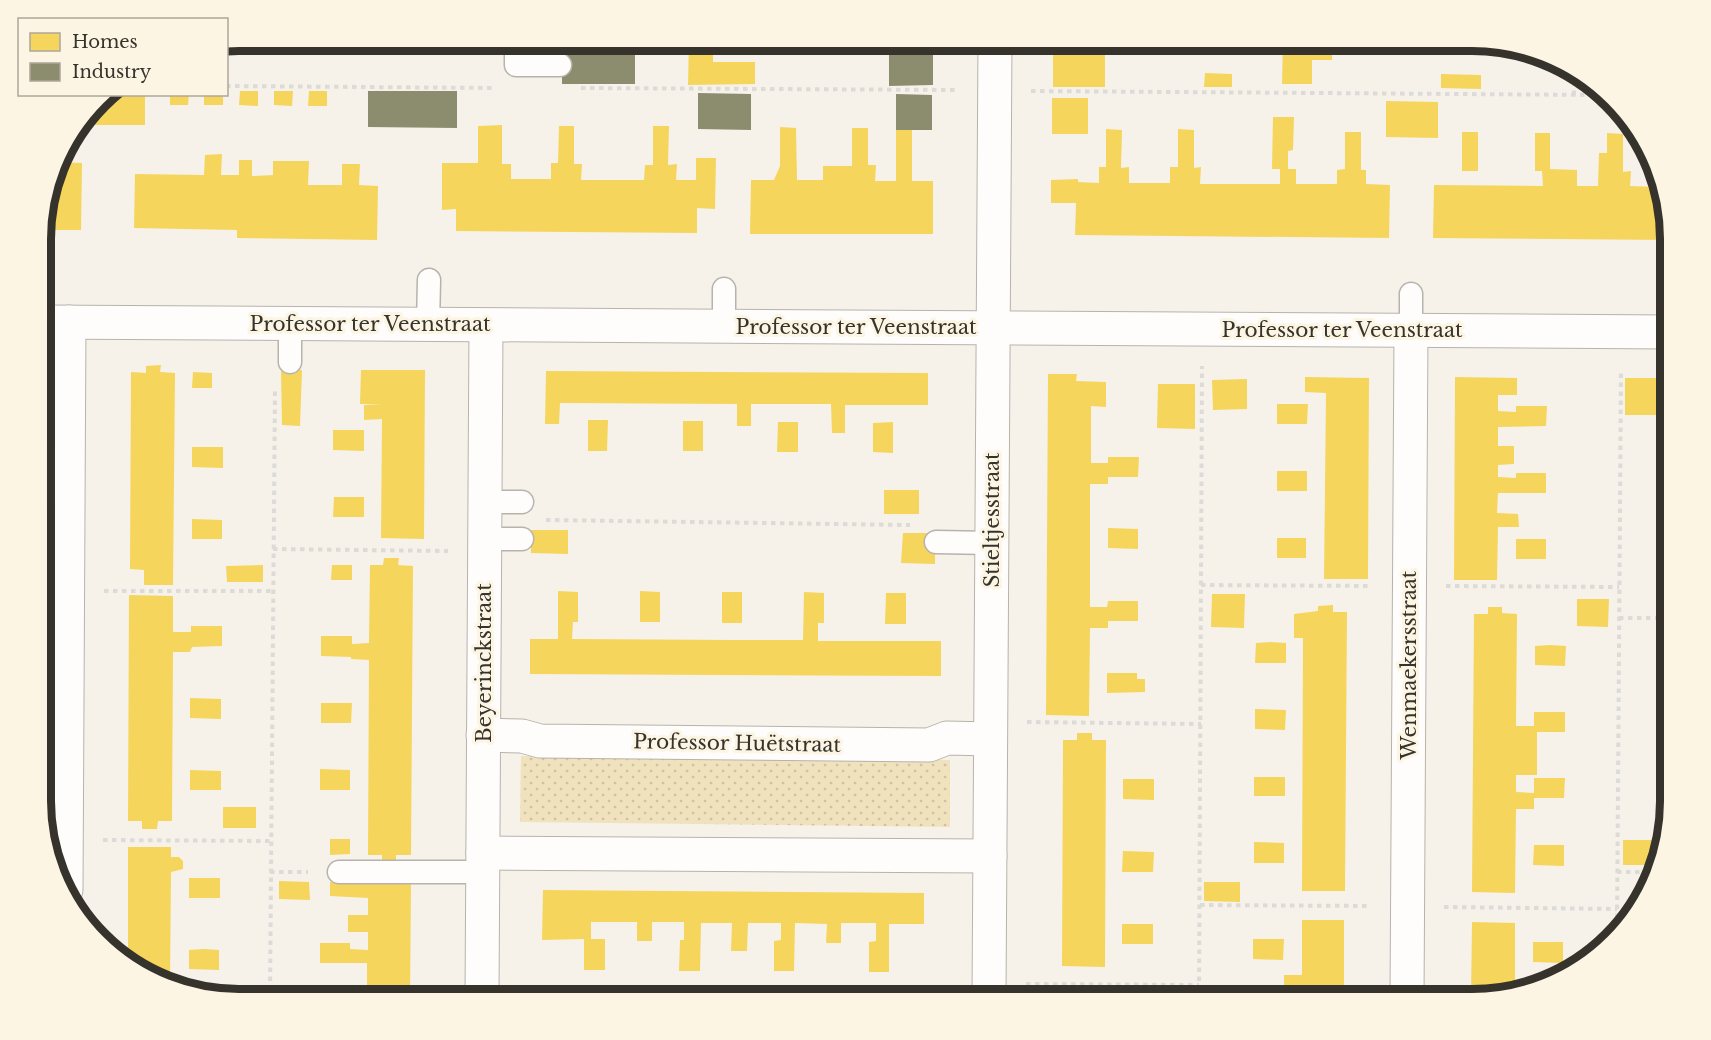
<svg xmlns="http://www.w3.org/2000/svg" width="1711" height="1040" font-family="'Libre Baskerville',serif">
<style>
.grass{fill:url(#grass-dots)}
.homes{fill:#f6d55c}
.industry{fill:#8c8c6e}
.lines{fill:none;stroke-linecap:round;stroke-linejoin:round}
.service-casing{stroke:#b7b3ac;stroke-width:25}
.minor-casing{stroke:#b7b3ac;stroke-width:35}
.path{stroke:#dcdbd8;stroke-width:4;stroke-dasharray:4.5 4.5;stroke-linecap:butt}
.service{stroke:#fefdfc;stroke-width:22}
.minor{stroke:#fefdfc;stroke-width:33}
.labels{text-anchor:middle;stroke-width:6;stroke-linejoin:round;paint-order:stroke}
.street-label{font-size:20px;fill:#36332c;stroke:#fcf5e3}
.rim{fill:none;stroke:#36332c;stroke-width:8}
</style>
<defs>
<pattern id="grass-dots" width="8" height="8" patternUnits="userSpaceOnUse" patternTransform="scale(1.5)"><rect width="8" height="8" fill="#f1e2be"/><path d="M2 2h.1M6 6h.1" fill="none" stroke="#cfc2a3" stroke-width="1.8" stroke-linecap="round"/></pattern>
</defs>
<rect width="100%" height="100%" fill="#f6f2e9"/>
<polygon class="grass" points="521,756 950,760 950,827 520,822"/>
<g class="homes">
<polygon points="689,41 713,41 713,62 755,62 755,84 688,85"/>
<polygon points="1283,41 1332,41 1332,60 1312,60 1312,84 1282,84"/>
<rect x="1053" y="48" width="52" height="39"/>
<polygon points="1205,73 1232,74 1232,87 1204,87"/>
<polygon points="1441,74 1481,75 1481,89 1441,88"/>
<polygon points="240,91 258,91 258,106 239,105"/>
<polygon points="274,91 293,91 292,106 274,105"/>
<polygon points="309,91 327,91 327,106 308,106"/>
<polygon points="104,94 145,94 145,125 80,125"/>
<polygon points="170,94 189,94 188,105 170,105"/>
<rect x="204" y="94" width="19" height="11"/>
<rect x="1052" y="98" width="36" height="36"/>
<polygon points="1386,101 1438,102 1438,138 1386,137"/>
<polygon points="1273,117 1294,117 1293,150 1288,151 1288,169 1296,169 1296,184 1337,184 1337,170 1345,169 1345,132 1361,132 1361,170 1366,170 1366,184 1390,185 1389,238 1075,235 1076,203 1051,203 1051,180 1078,179 1078,182 1099,183 1099,167 1106,167 1106,129 1122,130 1121,168 1129,167 1129,183 1170,183 1170,167 1178,167 1178,129 1194,130 1194,168 1201,167 1200,184 1280,184 1280,169 1272,169"/>
<polygon points="502,125 502,164 511,164 511,179 551,179 551,163 558,163 559,126 574,126 574,164 582,164 581,180 644,180 645,165 653,165 653,126 669,126 668,165 677,164 676,180 696,180 696,158 716,158 715,209 697,208 697,233 456,231 456,209 442,210 442,163 478,163 478,126"/>
<polygon points="780,127 796,128 797,180 823,180 823,166 852,166 852,128 868,128 868,165 876,165 875,181 896,181 896,130 912,130 912,181 933,181 933,234 750,234 751,180 774,180 780,166"/>
<rect x="1462" y="132" width="16" height="39"/>
<polygon points="1535,133 1550,133 1550,169 1577,170 1577,186 1598,186 1599,153 1607,153 1607,133 1623,134 1623,172 1631,171 1630,186 1658,187 1670,225 1670,240 1433,238 1434,185 1543,186 1542,171 1535,171"/>
<polygon points="222,154 221,175 239,175 239,160 252,160 252,176 273,175 273,161 309,161 308,185 342,185 342,164 360,164 359,185 378,186 377,240 237,238 237,230 134,228 135,174 204,175 205,155"/>
<polygon points="58,162 82,163 81,230 42,230 42,213"/>
<polygon points="161,365 160,372 175,373 173,585 144,585 144,570 130,569 131,372 146,373 146,366"/>
<polygon points="302,370 300,426 282,425 281,371"/>
<polygon points="361,370 425,370 424,539 381,538 382,419 364,420 364,405 382,404 360,404"/>
<polygon points="546,371 928,373 928,405 845,405 845,433 832,433 831,404 751,404 751,426 737,426 737,404 560,403 559,424 545,424"/>
<polygon points="193,372 212,373 212,388 192,388"/>
<polygon points="1048,374 1077,374 1076,381 1106,382 1106,407 1091,406 1091,463 1108,463 1108,457 1139,457 1138,477 1108,477 1108,484 1090,484 1090,607 1107,607 1108,601 1138,601 1138,621 1108,621 1108,628 1090,628 1089,716 1046,715"/>
<polygon points="1305,377 1369,378 1368,579 1324,579 1326,393 1305,392"/>
<polygon points="1455,377 1517,378 1517,395 1498,395 1498,411 1516,412 1516,406 1547,406 1546,426 1498,427 1498,446 1514,446 1514,464 1498,465 1498,477 1516,478 1516,473 1546,473 1546,493 1498,493 1497,513 1518,514 1519,527 1498,527 1497,580 1454,580"/>
<rect x="1625" y="378" width="32" height="37"/>
<polygon points="1247,379 1247,409 1213,410 1212,380"/>
<polygon points="1158,384 1195,384 1195,429 1157,428"/>
<polygon points="1277,404 1308,404 1307,424 1277,424"/>
<polygon points="588,420 608,420 607,451 588,451"/>
<rect x="683" y="421" width="20" height="30"/>
<polygon points="778,422 798,422 798,452 777,452"/>
<polygon points="893,422 893,453 873,452 873,423"/>
<polygon points="333,430 364,430 364,451 333,450"/>
<polygon points="192,447 223,447 223,468 192,467"/>
<rect x="1277" y="471" width="30" height="20"/>
<rect x="884" y="490" width="35" height="24"/>
<polygon points="334,497 364,497 364,517 333,517"/>
<polygon points="192,519 222,520 222,539 192,539"/>
<polygon points="1108,528 1138,529 1138,549 1108,548"/>
<polygon points="531,530 568,530 568,554 531,553"/>
<polygon points="903,533 935,533 935,564 901,563"/>
<rect x="1277" y="538" width="29" height="20"/>
<rect x="1516" y="539" width="30" height="20"/>
<polygon points="384,558 399,558 398,565 413,566 411,855 396,855 396,862 382,862 382,855 368,855 369,660 351,659 351,657 321,656 321,636 352,636 352,644 369,643 370,565 383,565"/>
<polygon points="263,565 263,582 227,582 226,566"/>
<polygon points="332,565 352,565 352,580 331,580"/>
<polygon points="558,591 578,592 578,622 573,622 572,639 736,640 803,640 804,592 824,593 824,623 818,623 818,641 941,641 941,676 530,674 530,639 558,639"/>
<polygon points="640,591 660,592 660,622 640,622"/>
<rect x="722" y="592" width="20" height="31"/>
<polygon points="886,593 906,593 906,624 885,624"/>
<polygon points="1212,594 1245,594 1244,628 1211,627"/>
<polygon points="129,595 173,596 173,632 191,632 191,626 222,626 222,646 192,647 190,652 173,652 172,821 158,821 157,829 142,829 142,821 128,821"/>
<polygon points="1577,599 1609,599 1608,627 1577,626"/>
<polygon points="1333,605 1333,612 1347,612 1345,891 1302,891 1303,638 1294,638 1294,614 1318,611 1318,606"/>
<polygon points="1488,607 1502,607 1502,613 1517,614 1516,726 1534,726 1534,712 1565,712 1565,732 1537,732 1537,775 1516,775 1516,792 1534,793 1534,778 1565,778 1564,798 1534,798 1534,809 1516,809 1515,893 1472,892 1474,614 1488,614"/>
<polygon points="1270,642 1286,643 1286,663 1255,663 1256,643"/>
<polygon points="1550,645 1566,646 1565,666 1535,665 1535,646"/>
<polygon points="1107,673 1137,673 1137,679 1145,679 1145,692 1107,693"/>
<polygon points="190,698 221,699 221,719 190,718"/>
<polygon points="321,703 352,703 351,723 321,723"/>
<polygon points="1255,709 1286,710 1285,730 1255,729"/>
<polygon points="1077,733 1092,733 1092,740 1106,740 1105,967 1062,966 1063,740 1077,740"/>
<polygon points="320,769 350,770 350,790 320,790"/>
<polygon points="190,770 221,771 221,790 190,790"/>
<rect x="1254" y="777" width="31" height="19"/>
<polygon points="1123,779 1154,779 1154,800 1123,799"/>
<rect x="223" y="807" width="33" height="21"/>
<polygon points="330,839 350,839 350,854 330,855"/>
<polygon points="1623,840 1660,840 1655,865 1623,865"/>
<polygon points="1254,842 1284,843 1284,863 1254,863"/>
<polygon points="1534,845 1564,845 1564,866 1533,865"/>
<polygon points="128,847 171,847 171,857 179,857 183,861 183,869 171,872 170,981 139,973 128,962"/>
<polygon points="1123,851 1154,852 1153,872 1122,872"/>
<rect x="189" y="878" width="31" height="20"/>
<polygon points="279,881 309,882 310,900 279,899"/>
<polygon points="330,882 411,882 410,999 367,999 367,963 320,963 320,943 350,943 350,949 368,950 368,932 348,932 348,915 368,915 368,898 330,896"/>
<polygon points="1204,882 1240,882 1240,902 1204,901"/>
<polygon points="543,890 924,893 924,924 889,924 889,972 869,972 869,942 876,941 876,923 841,923 841,943 826,943 827,924 795,923 794,971 774,971 774,941 781,940 781,923 748,923 747,951 731,951 732,923 701,923 700,971 679,971 680,940 684,940 684,922 652,922 652,941 637,941 637,922 591,922 591,939 605,939 605,970 584,970 584,939 542,940"/>
<polygon points="1302,920 1344,920 1344,999 1302,999 1302,989 1284,989 1284,975 1302,975"/>
<polygon points="1472,922 1515,923 1515,990 1485,999 1471,999"/>
<rect x="1122" y="924" width="31" height="20"/>
<polygon points="1253,939 1284,939 1283,960 1253,959"/>
<polygon points="1533,942 1563,942 1563,963 1533,962"/>
<polygon points="204,949 219,950 219,970 189,969 189,950"/>
</g>
<g class="industry">
<polygon points="562,46 635,47 635,84 562,84"/>
<polygon points="889,49 933,50 933,85 889,86"/>
<polygon points="368,91 457,91 457,128 368,127"/>
<polygon points="698,93 751,94 751,130 698,129"/>
<polygon points="896,94 932,95 932,130 896,130"/>
</g>
<g class="lines">
<defs>
<g id="service">
<polyline points="516,41 516,65 560,65"/>
<polyline points="724,289 724,326"/>
<polyline points="428,325 429,280"/>
<polyline points="1411,331 1411,294"/>
<polyline points="290,362 290,324"/>
<polyline points="485,502 522,502"/>
<polyline points="42,520 67,520"/>
<polyline points="485,539 522,539"/>
<polyline points="936,542 992,543"/>
<polyline points="339,872 483,872"/>
</g>
<g id="minor">
<polyline points="42,322 1670,332"/>
<polyline points="483,735 522,736 540,741 929,745 947,738 990,739"/>
<polyline points="483,853 990,856"/>
<polyline points="66,890 69,322"/>
<polyline points="482,999 486,326"/>
<polyline points="989,999 995,41"/>
<polyline points="1407,999 1411,331"/>
</g>
</defs>
<use href="#service" class="service-casing"/>
<use href="#minor" class="minor-casing"/>
<g class="path">
<polyline points="226,86 496,88"/>
<polyline points="581,88 958,90"/>
<polyline points="1031,91 1600,95"/>
<polyline points="1574,95 1574,70"/>
<polyline points="546,520 910,525"/>
<polyline points="273,549 448,551"/>
<polyline points="1201,585 1372,586"/>
<polyline points="1446,586 1619,587"/>
<polyline points="104,591 272,591"/>
<polyline points="1619,618 1670,618"/>
<polyline points="1027,722 1201,724"/>
<polyline points="103,840 270,841"/>
<polyline points="270,872 308,872"/>
<polyline points="1617,872 1652,872"/>
<polyline points="1200,905 1371,906"/>
<polyline points="1444,907 1617,909"/>
<polyline points="1617,927 1621,369"/>
<polyline points="1026,984 1199,985"/>
<polyline points="270,999 275,388"/>
<polyline points="1199,999 1202,366"/>
</g>
<use href="#service" class="service"/>
<use href="#minor" class="minor"/>
</g>
<g class="labels">
<g class="street-label">
<text x="370" y="331">Professor ter Veenstraat</text>
<text x="856" y="334">Professor ter Veenstraat</text>
<text x="1342" y="337">Professor ter Veenstraat</text>
<text transform="translate(992 520) rotate(-90)" y="7">Stieltjesstraat</text>
<text transform="translate(484 663) rotate(-90)" y="7">Beyerinckstraat</text>
<text transform="translate(1409 665) rotate(-90)" y="7">Wenmaekersstraat</text>
<text transform="translate(737 743) rotate(1)" y="7">Professor Huëtstraat</text>
</g>
</g>
<path d="M0 0H1711V1040H0ZM239 51H1472A188 188 0 0 1 1660 239V801A188 188 0 0 1 1472 989H239A188 188 0 0 1 51 801V239A188 188 0 0 1 239 51Z" fill="#fcf5e3" fill-rule="evenodd"/>
<path class="rim" d="M239 51H1472A188 188 0 0 1 1660 239V801A188 188 0 0 1 1472 989H239A188 188 0 0 1 51 801V239A188 188 0 0 1 239 51Z"/>
<rect x="18" y="18" width="210" height="78" fill="#fcf5e3" stroke="#ada79a" stroke-width="1.5"/>
<rect x="30" y="33" width="30" height="18" fill="#f6d55c" stroke="#ada79a" stroke-width="1.5"/>
<text x="72" y="48" font-size="18" fill="#36332c">Homes</text>
<rect x="30" y="63" width="30" height="18" fill="#8c8c6e" stroke="#ada79a" stroke-width="1.5"/>
<text x="72" y="78" font-size="18" fill="#36332c">Industry</text>
</svg>
